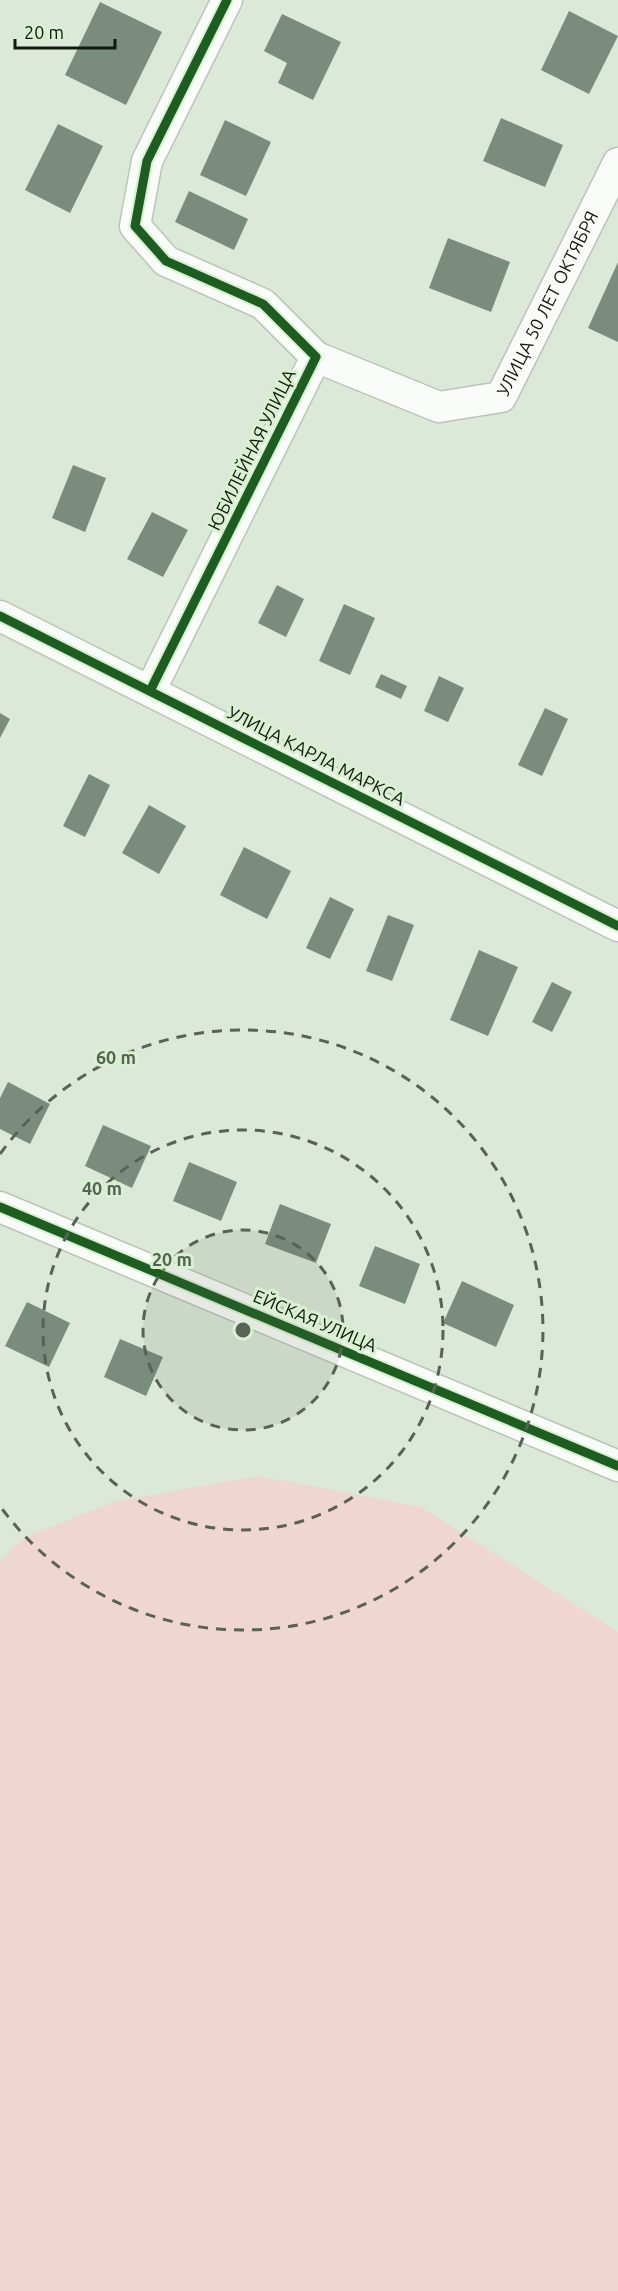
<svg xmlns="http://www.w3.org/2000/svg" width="618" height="2291" font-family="Ubuntu,sans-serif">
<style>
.green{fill:#efd6cf}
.building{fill:#7a8c7e}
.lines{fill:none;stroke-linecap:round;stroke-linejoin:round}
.street-casing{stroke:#bac5b7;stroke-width:33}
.street{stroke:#fafcf9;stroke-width:30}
.cycleway-casing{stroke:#d8f1d0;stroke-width:13}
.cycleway{stroke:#1b5e20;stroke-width:9}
.ring{fill:none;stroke:#586255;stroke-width:3;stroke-dasharray:10 8}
.labels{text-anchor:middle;stroke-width:6;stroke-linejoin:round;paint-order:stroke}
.street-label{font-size:18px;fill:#11190e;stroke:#d8f1d0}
.centre{fill:#586255;stroke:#d8f1d0;stroke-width:3}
.ring-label{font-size:18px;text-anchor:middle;font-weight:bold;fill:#586255;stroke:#d8f1d0;stroke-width:6;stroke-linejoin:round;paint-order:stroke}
</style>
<rect width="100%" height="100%" fill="#dce9d8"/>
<polygon class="green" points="259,1476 421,1507 618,1632 618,2291 0,2291 0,1561 25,1537 116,1501"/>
<g class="building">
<polygon points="100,2 162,32 126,105 65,75"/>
<polygon points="569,11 618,36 589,94 541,70"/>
<polygon points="282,14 341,42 313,100 278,83 287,63 264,51"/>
<polygon points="501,118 563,145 545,187 483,161"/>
<polygon points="225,120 271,142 246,196 200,175"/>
<polygon points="58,124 103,146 70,213 25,190"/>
<polygon points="189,191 248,219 234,250 175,222"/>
<polygon points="448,238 510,262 491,312 429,288"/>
<polygon points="618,262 618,342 588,328"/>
<polygon points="73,465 106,478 85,532 52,518"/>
<polygon points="152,512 188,530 163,577 127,559"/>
<polygon points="277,585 304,599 286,637 258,623"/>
<polygon points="344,604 375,618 350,675 319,661"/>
<polygon points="381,674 407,686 401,699 375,687"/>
<polygon points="439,676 464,688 448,722 424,711"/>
<polygon points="545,708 568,719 542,776 518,765"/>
<polygon points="0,713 10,719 0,738"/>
<polygon points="89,774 110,785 85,837 63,826"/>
<polygon points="149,805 186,826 159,874 122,853"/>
<polygon points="244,847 291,871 267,919 220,895"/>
<polygon points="330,897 354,909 330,959 306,948"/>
<polygon points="388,915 414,925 392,981 366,971"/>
<polygon points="479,950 518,967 488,1036 450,1020"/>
<polygon points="552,982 572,992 552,1032 532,1022"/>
<polygon points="8,1082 50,1104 30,1144 0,1129 0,1098"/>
<polygon points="103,1125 151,1146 132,1188 85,1166"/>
<polygon points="189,1162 237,1182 221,1221 173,1201"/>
<polygon points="280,1204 331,1224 316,1263 265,1244"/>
<polygon points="375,1246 420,1264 405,1304 359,1286"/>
<polygon points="462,1281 514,1305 496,1347 443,1323"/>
<polygon points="27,1302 70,1323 49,1367 5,1346"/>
<polygon points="120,1339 163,1357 146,1396 104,1377"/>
</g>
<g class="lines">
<defs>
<g id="street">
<path id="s1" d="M 316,357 L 439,407 L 501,397 L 618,163"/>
<polyline points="0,616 618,926"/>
<polyline points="150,691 316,357 263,304 166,261 135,226 147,161 227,0"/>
<polyline points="0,1207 618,1466"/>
</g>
</defs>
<use href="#street" class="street-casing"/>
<use href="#street" class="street"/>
<defs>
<g id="cycleway">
<polyline points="0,616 618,926"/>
<polyline points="150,691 316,357 263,304 166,261 135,226 147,161 227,0"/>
<polyline points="0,1207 618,1466"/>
</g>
</defs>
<use href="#cycleway" class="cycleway-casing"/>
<use href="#cycleway" class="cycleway"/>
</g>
<circle cx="243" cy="1330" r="100" fill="#586255" fill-opacity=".12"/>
<g class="ring">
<circle cx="243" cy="1330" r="100"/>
<circle cx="243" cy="1330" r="200"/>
<path d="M0 1154A300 300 0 1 1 0 1506"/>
</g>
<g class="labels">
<g class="street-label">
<text dy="6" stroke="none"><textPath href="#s1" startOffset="300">УЛИЦА 50 ЛЕТ ОКТЯБРЯ</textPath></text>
<text transform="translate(252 450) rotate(-64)" y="6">ЮБИЛЕЙНАЯ УЛИЦА</text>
<text transform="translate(316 756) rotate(27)" y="6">УЛИЦА КАРЛА МАРКСА</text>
<text transform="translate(315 1321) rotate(23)" y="6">ЕЙСКАЯ УЛИЦА</text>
</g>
</g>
<circle cx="243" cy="1330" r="9" class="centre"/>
<g class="ring-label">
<text x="116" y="1064">60 m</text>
<text x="102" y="1195">40 m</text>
<text x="172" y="1266">20 m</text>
</g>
<path d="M15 39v9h100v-9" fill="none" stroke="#11190e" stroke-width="3"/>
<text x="24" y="39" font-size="18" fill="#11190e" stroke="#d8f1d0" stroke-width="4.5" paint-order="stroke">20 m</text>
</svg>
